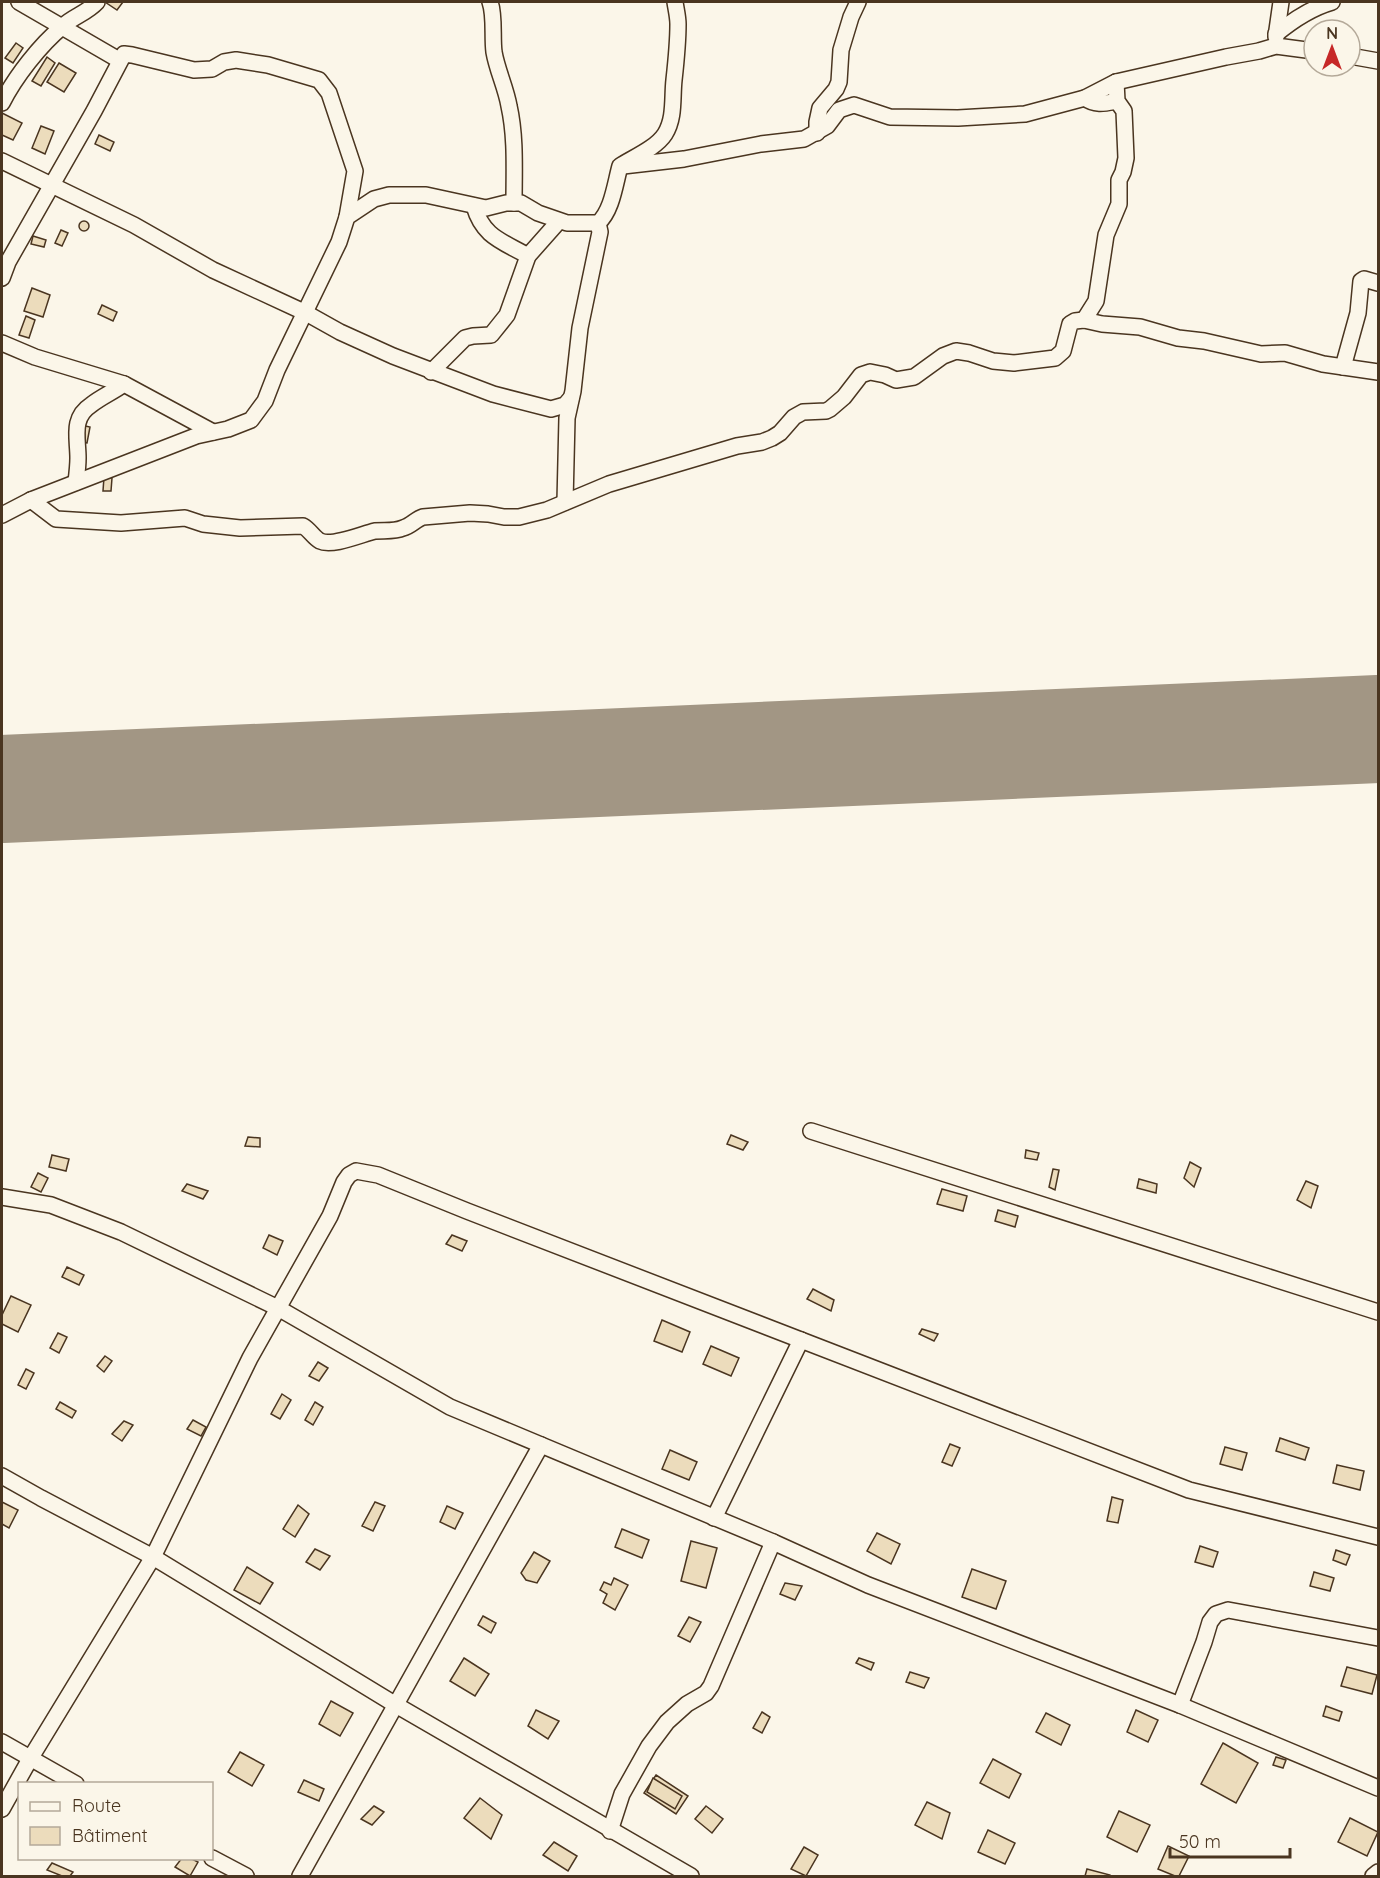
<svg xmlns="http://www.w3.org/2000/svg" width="1380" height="1878" font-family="Quicksand,sans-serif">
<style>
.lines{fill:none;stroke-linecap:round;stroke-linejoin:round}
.runway{stroke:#a29684;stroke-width:108}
.building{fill:#ecdcbc;stroke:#4a3520;stroke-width:1.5}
.minor-casing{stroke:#4a3520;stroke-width:18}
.minor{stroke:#fbf6e9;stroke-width:15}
</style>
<rect width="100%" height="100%" fill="#fbf6e9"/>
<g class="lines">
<polyline class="runway" points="2,789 1378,729"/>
</g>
<g class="building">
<polygon points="105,2 123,2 117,10"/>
<polygon points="16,43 23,48 13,63 5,58"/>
<polygon points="47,57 55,63 41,86 32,81"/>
<polygon points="59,63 76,73 64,92 47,82"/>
<polygon points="2,113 22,123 13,140 2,135"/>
<polygon points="41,126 54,131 45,154 32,148"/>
<polygon points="99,135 114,142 110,151 95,144"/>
<circle cx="84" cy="226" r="5"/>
<polygon points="61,230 68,233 62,246 55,243"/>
<polygon points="33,236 46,240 44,247 31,244"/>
<polygon points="32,288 50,295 43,317 24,311"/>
<polygon points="102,305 117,312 113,321 98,314"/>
<polygon points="26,316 35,320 29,338 19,335"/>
<polygon points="81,425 90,427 87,443 78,442"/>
<polygon points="104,477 112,478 111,491 103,491"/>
<polygon points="731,1135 748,1142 743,1150 727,1144"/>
<polygon points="248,1137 260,1138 260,1147 245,1146"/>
<polygon points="1026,1150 1039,1153 1037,1160 1025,1158"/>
<polygon points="52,1155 69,1159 66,1171 49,1167"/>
<polygon points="1190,1162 1201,1168 1194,1187 1184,1178"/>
<polygon points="1053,1169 1059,1170 1055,1190 1049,1187"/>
<polygon points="38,1173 48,1178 41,1192 31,1187"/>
<polygon points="1139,1179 1157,1184 1156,1193 1137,1188"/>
<polygon points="1306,1181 1318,1186 1311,1208 1297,1200"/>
<polygon points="187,1184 208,1191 203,1199 182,1191"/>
<polygon points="942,1189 967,1196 963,1211 937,1204"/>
<polygon points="998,1210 1018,1216 1015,1227 995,1221"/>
<polygon points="269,1235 283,1241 277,1255 263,1248"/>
<polygon points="452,1235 467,1241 462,1251 446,1244"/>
<polygon points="67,1267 84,1275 79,1285 62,1277"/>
<polygon points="813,1289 834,1300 831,1311 807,1299"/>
<polygon points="11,1296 31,1305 18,1332 2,1324 2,1315"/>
<polygon points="662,1320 690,1332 682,1352 654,1341"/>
<polygon points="922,1329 938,1334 934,1341 919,1334"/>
<polygon points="58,1333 67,1337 59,1353 50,1348"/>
<polygon points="711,1346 739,1358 731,1376 703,1364"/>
<polygon points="105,1356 112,1361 104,1372 97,1366"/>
<polygon points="318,1362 328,1368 319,1381 309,1376"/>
<polygon points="26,1369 34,1373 26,1389 18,1385"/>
<polygon points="282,1394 291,1400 280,1419 271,1414"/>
<polygon points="60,1402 76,1411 72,1418 56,1409"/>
<polygon points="315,1402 323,1407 313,1425 305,1420"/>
<polygon points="193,1420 206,1427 201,1436 187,1429"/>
<polygon points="124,1421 133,1425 122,1441 112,1434"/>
<polygon points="1280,1438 1309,1448 1305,1460 1276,1451"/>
<polygon points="950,1444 960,1448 952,1466 942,1462"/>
<polygon points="1225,1447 1247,1453 1242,1470 1220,1464"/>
<polygon points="670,1450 697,1462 689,1480 662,1469"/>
<polygon points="1337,1465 1364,1471 1360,1490 1333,1483"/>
<polygon points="1112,1497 1123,1500 1118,1523 1107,1521"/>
<polygon points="2,1502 18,1510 9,1528 2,1524"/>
<polygon points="375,1502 385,1506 373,1531 362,1526"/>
<polygon points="298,1505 309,1514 295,1537 283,1529"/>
<polygon points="447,1506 463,1513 455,1529 440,1522"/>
<polygon points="622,1529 649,1540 642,1558 615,1547"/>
<polygon points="877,1533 900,1544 891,1564 867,1551"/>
<polygon points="691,1541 717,1548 706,1588 681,1581"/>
<polygon points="1200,1546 1218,1552 1213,1567 1195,1562"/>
<polygon points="315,1549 330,1556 320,1570 306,1562"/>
<polygon points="1336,1550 1350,1555 1346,1565 1333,1560"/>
<polygon points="534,1552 550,1561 537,1583 526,1580 521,1573"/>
<polygon points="247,1567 273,1583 260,1604 234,1590"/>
<polygon points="972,1569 1006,1581 996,1609 962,1597"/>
<polygon points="1314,1572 1334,1578 1330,1591 1310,1586"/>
<polygon points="614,1578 628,1585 615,1610 603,1603 607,1594 600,1590 604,1582 611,1585"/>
<polygon points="785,1583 802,1586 795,1600 780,1594"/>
<polygon points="483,1616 496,1623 491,1633 478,1625"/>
<polygon points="689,1617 701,1622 690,1642 678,1636"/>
<polygon points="464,1658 489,1674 475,1696 450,1681"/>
<polygon points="859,1658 874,1663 871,1670 856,1663"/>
<polygon points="1347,1667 1377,1675 1372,1694 1341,1686"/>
<polygon points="910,1672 929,1678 924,1688 906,1682"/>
<polygon points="331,1701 353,1713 340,1736 319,1724"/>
<polygon points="1326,1706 1342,1712 1339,1721 1323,1716"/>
<polygon points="536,1710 559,1721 548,1739 528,1726"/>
<polygon points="1136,1710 1158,1720 1148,1742 1127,1732"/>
<polygon points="762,1712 770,1717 762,1733 753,1728"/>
<polygon points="1046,1713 1070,1725 1061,1745 1036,1732"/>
<polygon points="1223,1743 1258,1763 1236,1803 1201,1784"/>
<polygon points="240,1752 264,1765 252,1786 228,1772"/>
<polygon points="1276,1757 1286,1760 1283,1768 1273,1765"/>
<polygon points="993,1759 1021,1774 1009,1798 980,1783"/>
<polygon points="656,1775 688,1796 676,1814 644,1793"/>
<polygon points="653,1778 682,1796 675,1809 647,1792"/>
<polygon points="304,1780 324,1789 319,1801 298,1792"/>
<polygon points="480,1798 502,1815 491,1839 464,1818"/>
<polygon points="927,1802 950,1813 942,1839 915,1825"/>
<polygon points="374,1806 384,1812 372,1825 361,1819"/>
<polygon points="706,1806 723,1819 712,1833 695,1819"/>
<polygon points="1119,1811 1150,1825 1137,1852 1107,1837"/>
<polygon points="1350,1818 1378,1832 1367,1856 1338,1842"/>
<polygon points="988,1830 1015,1843 1005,1864 978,1852"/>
<polygon points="554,1842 577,1856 568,1871 543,1855"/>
<polygon points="1168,1846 1189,1856 1179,1876 1175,1876 1158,1869"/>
<polygon points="804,1847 818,1855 806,1876 791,1869"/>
<polygon points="182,1858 190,1858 198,1862 190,1876 175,1867"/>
<polygon points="52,1863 73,1872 70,1876 62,1876 47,1870"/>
<polygon points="1087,1869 1110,1875 1110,1876 1085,1876"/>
</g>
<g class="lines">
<defs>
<g id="minor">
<polyline points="19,2 119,60"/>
<path d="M 490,2 C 495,15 492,37 494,52 C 497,70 506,88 509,106 C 516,137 514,171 514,203"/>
<path d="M 1276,34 C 1293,20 1311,8 1332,2"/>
<polyline points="1276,37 1281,2"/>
<polyline points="1350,56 1378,61"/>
<path d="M 1085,98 C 1095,106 1106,103 1117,101"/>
<path d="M 2,103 C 15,77 40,45 63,26 C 74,16 87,13 97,2"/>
<polyline points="817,133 817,122 820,108 836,89 839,82 841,50 851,17 858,2"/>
<polyline points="2,161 134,225 213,270 306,313 340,332 393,356 493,394 551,409 565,405 571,398"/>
<polyline points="623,166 684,159 761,144 804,139 827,126 839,110 854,105 890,117 958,118 1025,114 1085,98 1116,82 1226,57 1259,51 1276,46 1314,51"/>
<path d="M 474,206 C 483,237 502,241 528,256"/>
<polyline points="2,278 8,262 94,111 124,54 132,55 194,70 212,69 224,62 236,60 268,65 319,80 329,93 355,171 347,217"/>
<polyline points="1084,320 1096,301 1106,235 1119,204 1119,180 1123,172 1126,158 1124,111 1117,101 1116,82"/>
<polyline points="2,343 35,357 124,384"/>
<polyline points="1343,367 1358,313 1361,281 1364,279 1378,283"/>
<polyline points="431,372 465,338 473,336 491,335 507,315 528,256 559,221"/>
<path d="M 76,482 C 77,474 78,466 78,458 C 78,438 71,418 91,405 C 101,397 113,392 124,384 L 213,432"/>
<path d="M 31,500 L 56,519 L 121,523 L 185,518 L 203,524 L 240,528 L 303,526 C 310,530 313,537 320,541 C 332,547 362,534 375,531 C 384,530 394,532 403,528 C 411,526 416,519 423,517 L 470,513 L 488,514 L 504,517 L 519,517 L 547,510 L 609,484 L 737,446 L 762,442 L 772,438 L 780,433 L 794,417 L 803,412 L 826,411 L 830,409 L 844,397 L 861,375 L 870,372 L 885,375 L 896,380 L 914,377 L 943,356 L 956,351 L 969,353 L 993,361 L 1014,363 L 1055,358 L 1063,351 L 1070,324 L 1075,321 L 1084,320 L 1102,324 L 1140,327 L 1178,338 L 1204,341 L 1261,354 L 1285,353 L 1323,364 L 1378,372"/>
<polyline points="565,502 567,418 573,391 580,328 600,232 598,223"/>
<path d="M 2,515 L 31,500 L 196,436 L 228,429 L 251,420 L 265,401 L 277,370 L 339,242 L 347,217 L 374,199 L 389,195 L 426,195 L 486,208 L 506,203 L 521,203 L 538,213 L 567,223 L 598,223 C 612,211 615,184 620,166 C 634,157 656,148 665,134 C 675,118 672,98 674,80 C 676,62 678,43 678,24 C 678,17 676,9 675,2"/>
<polyline points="811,1131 1378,1312"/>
<polyline points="2,1197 51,1205 121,1232 278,1308 450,1407 773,1542 868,1585 1180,1705 1378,1788"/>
<polyline points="2,1476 41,1498 153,1557 396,1705 691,1876"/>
<polyline points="714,1518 801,1340"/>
<polyline points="1180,1705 1204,1642 1210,1622 1216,1614 1228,1610 1378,1638"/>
<polyline points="2,1742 76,1784"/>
<polyline points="2,1809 30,1759 153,1557 250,1358 330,1216 344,1182 349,1175 356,1171 378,1175 467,1211 1189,1490 1378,1537"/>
<polyline points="610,1831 622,1794 649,1746 667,1722 687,1704 706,1693 711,1686 773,1542"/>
<polyline points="212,1858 246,1876"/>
<polyline points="300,1876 541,1445"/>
<polyline points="1373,1876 1378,1872"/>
</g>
</defs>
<use href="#minor" class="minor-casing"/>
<use href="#minor" class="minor"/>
</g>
<rect width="1380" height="1878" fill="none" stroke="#4a3520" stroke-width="6"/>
<rect x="18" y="1782" width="195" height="78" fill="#fbf6e9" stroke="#b4a999" stroke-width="1.5"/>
<rect x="30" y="1802" width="30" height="9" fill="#fbf6e9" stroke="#b4a999" stroke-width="1.5"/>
<text x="72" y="1812" font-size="18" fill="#4a3520">Route</text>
<rect x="30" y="1827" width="30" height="18" fill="#ecdcbc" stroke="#b4a999" stroke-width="1.5"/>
<text x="72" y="1842" font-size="18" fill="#4a3520">Bâtiment</text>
<g transform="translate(1332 48)"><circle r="28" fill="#fbf6e9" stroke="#b4a999" stroke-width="1.5"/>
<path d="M0-4.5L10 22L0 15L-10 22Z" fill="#c62828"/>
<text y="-9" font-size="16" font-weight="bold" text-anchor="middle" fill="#4a3520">N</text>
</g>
<path d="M1170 1848v9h120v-9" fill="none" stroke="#4a3520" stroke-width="3"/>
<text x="1179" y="1848" font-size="18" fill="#4a3520" stroke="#fbf6e9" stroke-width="4.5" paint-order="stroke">50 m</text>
</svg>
